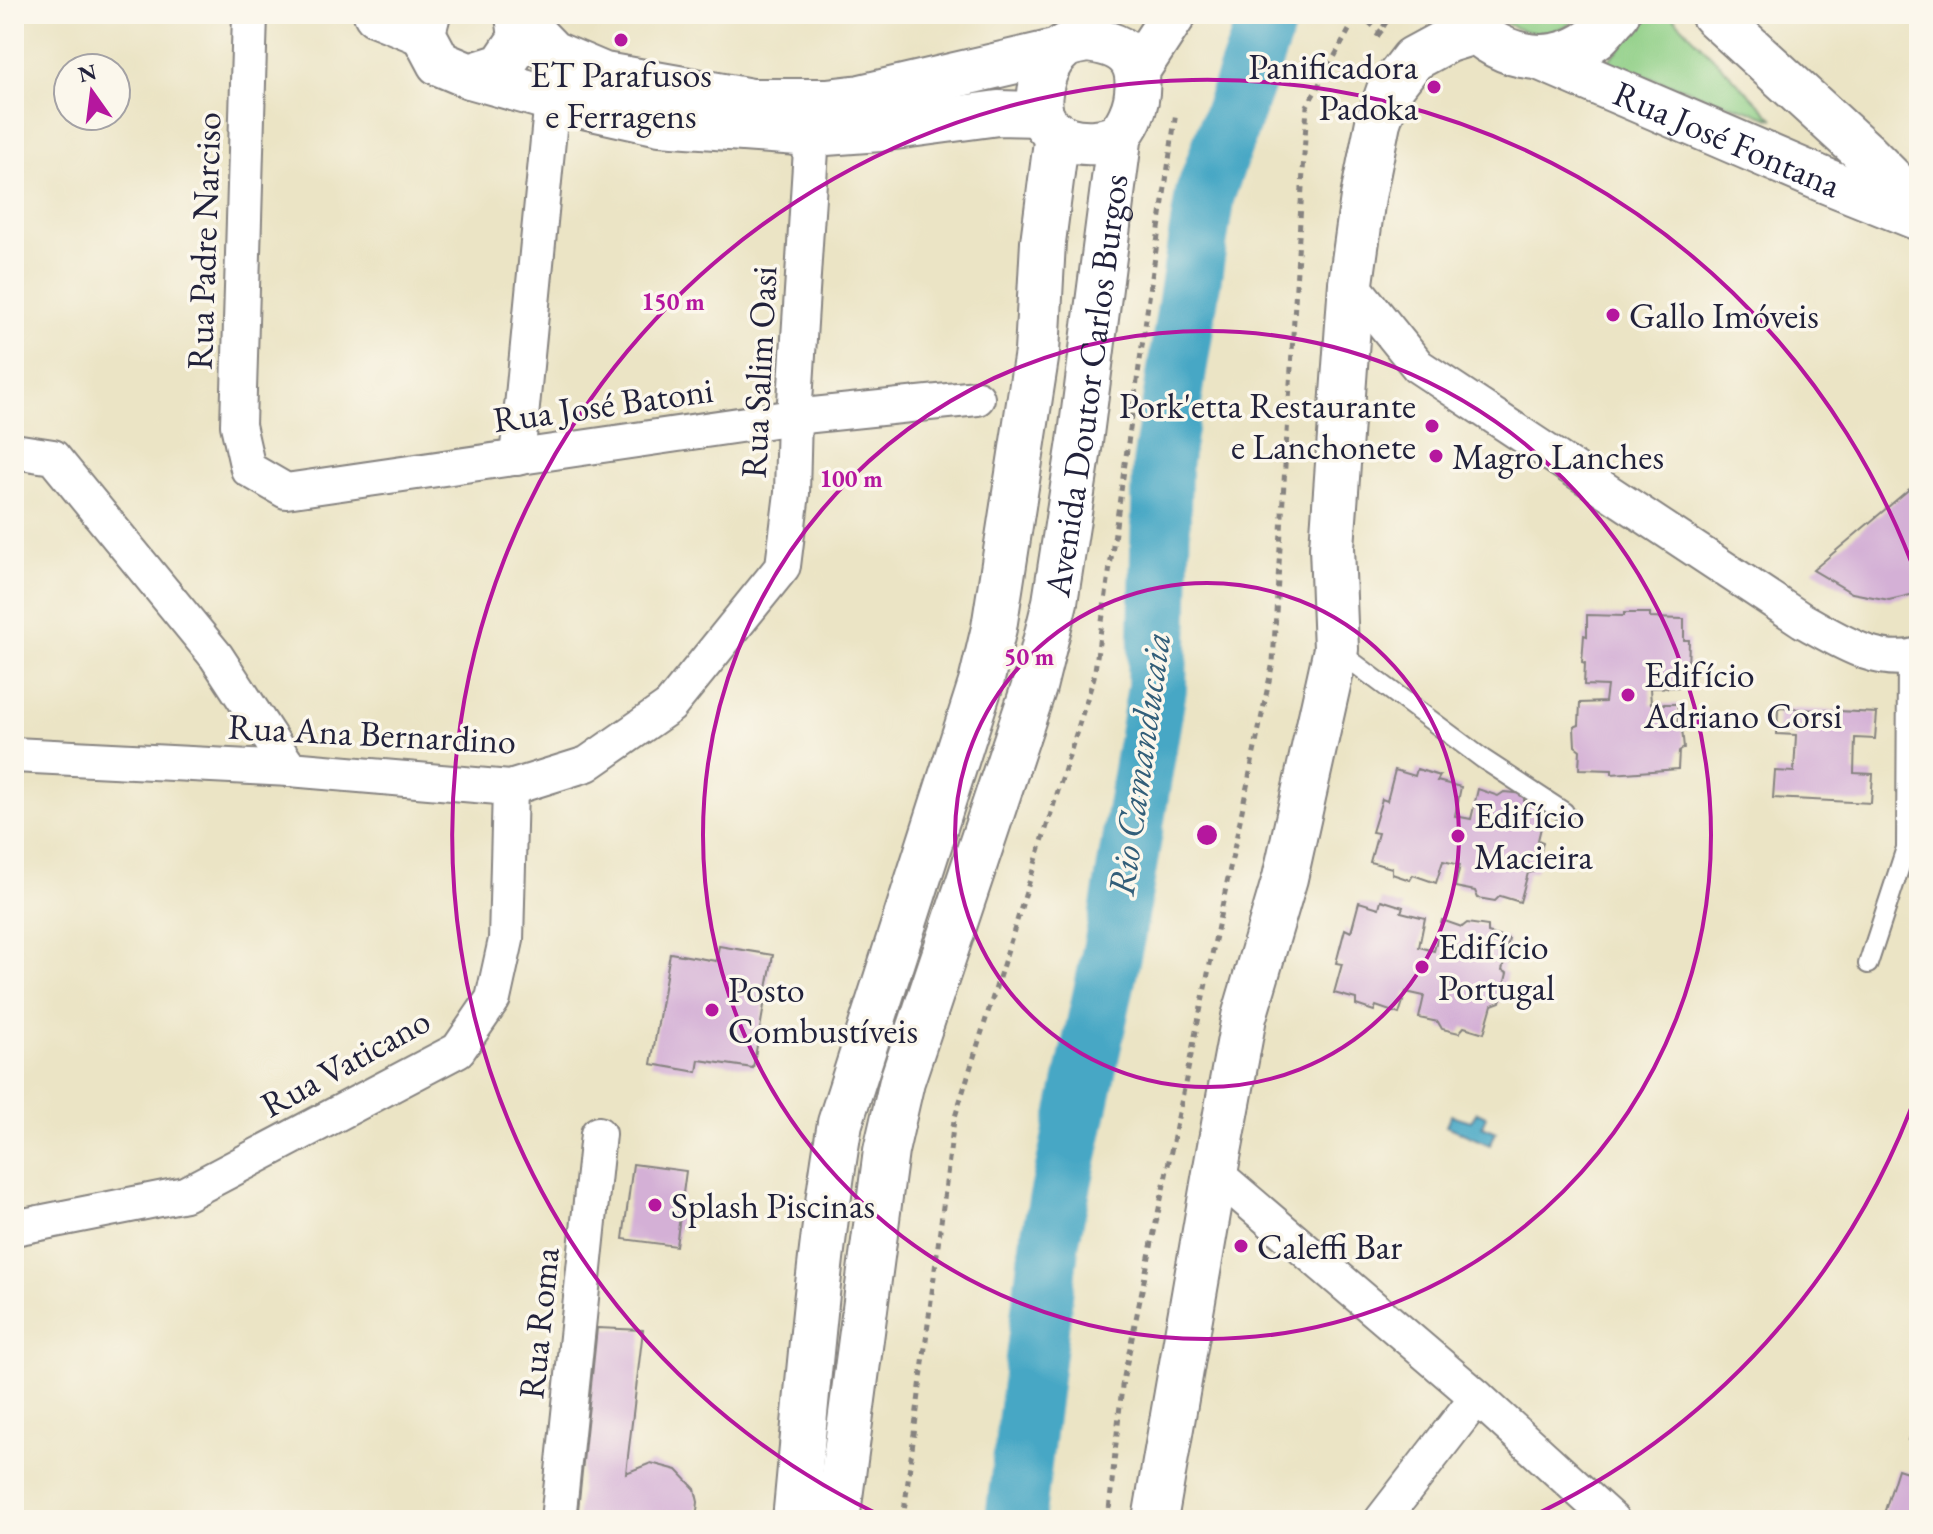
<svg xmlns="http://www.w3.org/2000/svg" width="1933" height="1534" font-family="'EB Garamond',serif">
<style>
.green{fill:#8fcf86;stroke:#587860;stroke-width:2}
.water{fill:#46a7c5;stroke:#346480;stroke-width:2}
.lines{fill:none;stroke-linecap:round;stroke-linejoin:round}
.river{stroke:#46a7c5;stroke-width:60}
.building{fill:#d4b0d6}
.lane-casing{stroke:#868380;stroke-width:22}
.street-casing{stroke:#868380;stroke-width:38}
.secondary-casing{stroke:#868380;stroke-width:48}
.primary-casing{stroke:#868380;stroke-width:48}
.path{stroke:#868380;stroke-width:5;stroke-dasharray:6 6;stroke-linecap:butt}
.lane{stroke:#fff;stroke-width:18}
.street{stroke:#fff;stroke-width:34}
.secondary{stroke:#fff;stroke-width:44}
.primary{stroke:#fff;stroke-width:44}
.ring{fill:none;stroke:#b5179e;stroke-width:4}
.poi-dot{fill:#b5179e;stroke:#fbf7ec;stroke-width:3}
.labels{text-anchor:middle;stroke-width:7;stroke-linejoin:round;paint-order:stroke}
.poi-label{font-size:36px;fill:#22223b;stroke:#fbf7ec;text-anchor:start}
.street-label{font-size:36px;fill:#22223b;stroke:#fbf7ec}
.water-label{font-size:38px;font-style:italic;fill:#325e79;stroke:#fbf7ec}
.centre{fill:#b5179e;stroke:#fbf7ec;stroke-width:4}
.ring-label{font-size:24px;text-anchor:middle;font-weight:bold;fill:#b5179e;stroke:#fbf7ec;stroke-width:7;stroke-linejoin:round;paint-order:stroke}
</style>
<rect width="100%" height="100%" fill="#fbf7ec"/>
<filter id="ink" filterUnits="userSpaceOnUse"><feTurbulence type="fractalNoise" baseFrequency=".0125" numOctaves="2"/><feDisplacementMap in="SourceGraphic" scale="16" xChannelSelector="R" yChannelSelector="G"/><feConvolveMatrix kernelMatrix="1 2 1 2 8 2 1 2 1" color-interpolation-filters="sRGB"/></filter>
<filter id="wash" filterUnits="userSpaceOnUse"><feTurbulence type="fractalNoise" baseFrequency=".006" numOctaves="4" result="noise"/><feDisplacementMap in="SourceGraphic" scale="32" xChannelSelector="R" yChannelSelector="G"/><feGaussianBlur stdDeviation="1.8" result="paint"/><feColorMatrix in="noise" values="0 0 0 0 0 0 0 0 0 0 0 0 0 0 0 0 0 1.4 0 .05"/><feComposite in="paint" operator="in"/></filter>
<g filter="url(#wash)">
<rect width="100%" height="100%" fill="#ebe4c5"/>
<g class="green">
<path d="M 1491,14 L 1585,14 C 1551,40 1525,38 1491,14 Z"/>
<polygon points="1642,14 1670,14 1774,119 1606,63 1637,29"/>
</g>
<polygon class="water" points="1477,1112 1486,1116 1482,1126 1496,1132 1490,1145 1446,1126 1451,1115 1471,1121"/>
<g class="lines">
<polyline class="river" points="1015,1520 1050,1239 1116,932 1157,688 1162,465 1205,194 1269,14"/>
</g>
<g id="blocks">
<g class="building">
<polygon points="1919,481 1919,593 1889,600 1852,593 1813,570"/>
<polygon points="1624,613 1650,613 1650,618 1684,619 1684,640 1689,640 1688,669 1683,669 1682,687 1650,688 1651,704 1678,704 1677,725 1682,729 1684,748 1679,751 1678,769 1612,774 1612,770 1579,769 1580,750 1575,746 1574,727 1579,725 1580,703 1605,702 1607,686 1584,685 1585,663 1582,662 1584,635 1587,636 1587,615 1624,616"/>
<polygon points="1778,708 1877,713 1875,739 1855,738 1854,773 1873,774 1871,803 1773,798 1775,771 1794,772 1796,735 1777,734"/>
<polygon points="1417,769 1440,776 1437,781 1461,787 1455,816 1471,819 1478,789 1498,796 1504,792 1524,794 1524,801 1546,807 1538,840 1543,842 1536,871 1528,873 1520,902 1500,896 1495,901 1478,898 1475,891 1455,887 1460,865 1443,861 1436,883 1413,875 1410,880 1392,874 1392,868 1370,862 1378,833 1372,832 1382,799 1387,801 1395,770 1415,776"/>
<polygon points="1381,900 1403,907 1401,912 1425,918 1419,947 1434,951 1442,920 1462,927 1467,923 1488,926 1488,933 1509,939 1502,971 1507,973 1500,1002 1492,1005 1484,1033 1464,1027 1459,1033 1442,1029 1438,1022 1419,1018 1424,996 1406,992 1399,1014 1376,1006 1374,1011 1356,1005 1356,999 1334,993 1342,964 1336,963 1345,929 1351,932 1359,902 1379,908"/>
<polygon points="719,946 773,955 753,1068 699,1060 697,1072 651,1064 670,953 716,961"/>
<polygon points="633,1164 686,1171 676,1246 623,1239"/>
<polygon points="597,1328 643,1330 626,1473 651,1463 677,1470 695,1489 698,1502 696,1520 577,1520"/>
<polygon points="1918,1409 1919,1409 1919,1443 1908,1440"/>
<polygon points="1898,1469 1919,1476 1919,1520 1882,1520"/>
</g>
</g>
</g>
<g filter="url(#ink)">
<use href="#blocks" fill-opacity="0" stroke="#868380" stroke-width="2"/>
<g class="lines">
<defs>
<g id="lane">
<polyline points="1338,651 1483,759 1564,812"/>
<polyline points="1868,964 1906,848 1907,658"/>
</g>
<g id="street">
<polyline points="250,14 238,425 248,469 286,491 794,417 977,398"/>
<path d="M 1351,283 L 1418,366 L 1802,620 C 1837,639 1877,667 1919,655"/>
<polyline points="14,451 53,457 216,656 290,769"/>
<polyline points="517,458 552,99"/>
<polyline points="14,755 290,769 510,788 587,764 670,706 783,566 792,493 794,417 812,134"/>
<polyline points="1215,1173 1477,1397 1612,1520"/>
<polyline points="14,1228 185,1194 458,1050 493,999 506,940 510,788"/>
<polyline points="558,1520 598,1134"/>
<polyline points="1382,1520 1477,1397"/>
</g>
<g id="secondary">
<polyline points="376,14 423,33"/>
<polyline points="428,14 423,33 439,63 470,76 502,66 521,38 518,14"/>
<path d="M 1460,14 C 1493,57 1550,73 1596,37 C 1603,31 1610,21 1617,14"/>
<polyline points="1713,14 1865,153 1919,207"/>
<polyline points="518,18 552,53 604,75 751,101 827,101 861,97 1059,51"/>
<path id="s1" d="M 1538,57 L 1824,180 L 1919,218"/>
<polyline points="470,76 552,99 660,123 812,134 880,129 998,113 1041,114"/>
<polyline points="1155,1520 1215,1173 1244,1017 1285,878 1336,649 1332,547 1351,283 1363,197 1378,122 1389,90 1413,59 1448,40 1474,32"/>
</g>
<g id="primary">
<path d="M 1087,40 C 1125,44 1143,59 1136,100 C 1134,110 1128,125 1120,133 C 1109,144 1082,144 1067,139 C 1056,134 1045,127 1041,114 C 1036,95 1044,65 1059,51 C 1066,43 1077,42 1087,40 Z"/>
<polyline points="1138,69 1174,14"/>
<path d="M 795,1520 C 808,1387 818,1254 840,1123 L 981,683 L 994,628 L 1037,352 L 1043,242 L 1057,134"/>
<path id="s2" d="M 837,1520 L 886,1151 L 902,1081 L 1034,687 L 1055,602 L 1080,442 L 1120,133"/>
</g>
</defs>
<use href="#lane" class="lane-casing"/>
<use href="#street" class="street-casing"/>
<use href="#secondary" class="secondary-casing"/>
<use href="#primary" class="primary-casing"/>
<g class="path">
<polyline points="1360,14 1382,34"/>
<polyline points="1377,37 1391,14"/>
<polyline points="903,1520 954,1120 1094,677 1176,112"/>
<polyline points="1108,1520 1122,1386 1273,662 1307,106 1358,14"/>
</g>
<use href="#lane" class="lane"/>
<use href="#street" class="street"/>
<use href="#secondary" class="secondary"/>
<use href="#primary" class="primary"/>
</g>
</g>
<g class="ring">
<circle cx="1207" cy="835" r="252"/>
<circle cx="1207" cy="835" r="504"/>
<path d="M1919 1087A755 755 0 0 1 1526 1519M888 1519A755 755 0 1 1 1919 583"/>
</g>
<g class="poi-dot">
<circle cx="621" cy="40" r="8"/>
<circle cx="1434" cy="87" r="8"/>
<circle cx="1613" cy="315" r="8"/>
<circle cx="1432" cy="426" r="8"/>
<circle cx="1436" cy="456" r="8"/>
<circle cx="1628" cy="695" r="8"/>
<circle cx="1458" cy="836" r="8"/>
<circle cx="1422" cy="967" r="8"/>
<circle cx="712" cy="1010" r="8"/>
<circle cx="655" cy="1205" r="8"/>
<circle cx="1241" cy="1246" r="8"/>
</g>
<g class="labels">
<g class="poi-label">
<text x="1418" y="79" text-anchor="end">Panificadora<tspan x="1418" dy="41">Padoka</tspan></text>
<text x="621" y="87" text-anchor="middle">ET Parafusos<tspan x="621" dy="41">e Ferragens</tspan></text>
<text x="1629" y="328">Gallo Imóveis</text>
<text x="1416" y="418" text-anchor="end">Pork'etta Restaurante<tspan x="1416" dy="41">e Lanchonete</tspan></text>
<text x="1452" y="469">Magro Lanches</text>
<text x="1644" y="687">Edifício<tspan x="1644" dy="41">Adriano Corsi</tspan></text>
<text x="1474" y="828">Edifício<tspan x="1474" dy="41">Macieira</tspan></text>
<text x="1438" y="959">Edifício<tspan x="1438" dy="41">Portugal</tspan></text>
<text x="728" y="1002">Posto<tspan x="728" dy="41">Combustíveis</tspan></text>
<text x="671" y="1218">Splash Piscinas</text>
<text x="1257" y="1259">Caleffi Bar</text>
</g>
<g class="street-label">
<text dy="13" stroke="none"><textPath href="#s1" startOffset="206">Rua José Fontana</textPath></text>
<text transform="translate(203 241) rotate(-88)" y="13">Rua Padre Narciso</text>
<text transform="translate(758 372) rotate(-87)" y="13">Rua Salim Oasi</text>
<text dy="13" stroke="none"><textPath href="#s2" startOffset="1166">Avenida Doutor Carlos Burgos</textPath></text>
<text transform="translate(603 404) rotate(-8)" y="13">Rua José Batoni</text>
<text transform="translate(372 733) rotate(3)" y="13">Rua Ana Bernardino</text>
<text transform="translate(345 1062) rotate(-29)" y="13">Rua Vaticano</text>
<text transform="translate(538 1323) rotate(-84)" y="13">Rua Roma</text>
</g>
<g class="water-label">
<text transform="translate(1139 764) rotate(-82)" y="13">Rio Camanducaia</text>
</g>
</g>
<circle cx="1207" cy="835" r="12" class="centre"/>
<g class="ring-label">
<text x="673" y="310">150 m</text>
<text x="851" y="487">100 m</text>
<text x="1029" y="665">50 m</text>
</g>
<rect width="1933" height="1534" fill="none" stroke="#fbf7ec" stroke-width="48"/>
<g transform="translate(92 92) rotate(346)"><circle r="38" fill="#fbf7ec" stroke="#a4a2a5" stroke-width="2"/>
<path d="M0-6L14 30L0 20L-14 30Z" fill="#b5179e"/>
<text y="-12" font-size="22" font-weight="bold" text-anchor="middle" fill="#22223b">N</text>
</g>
</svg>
